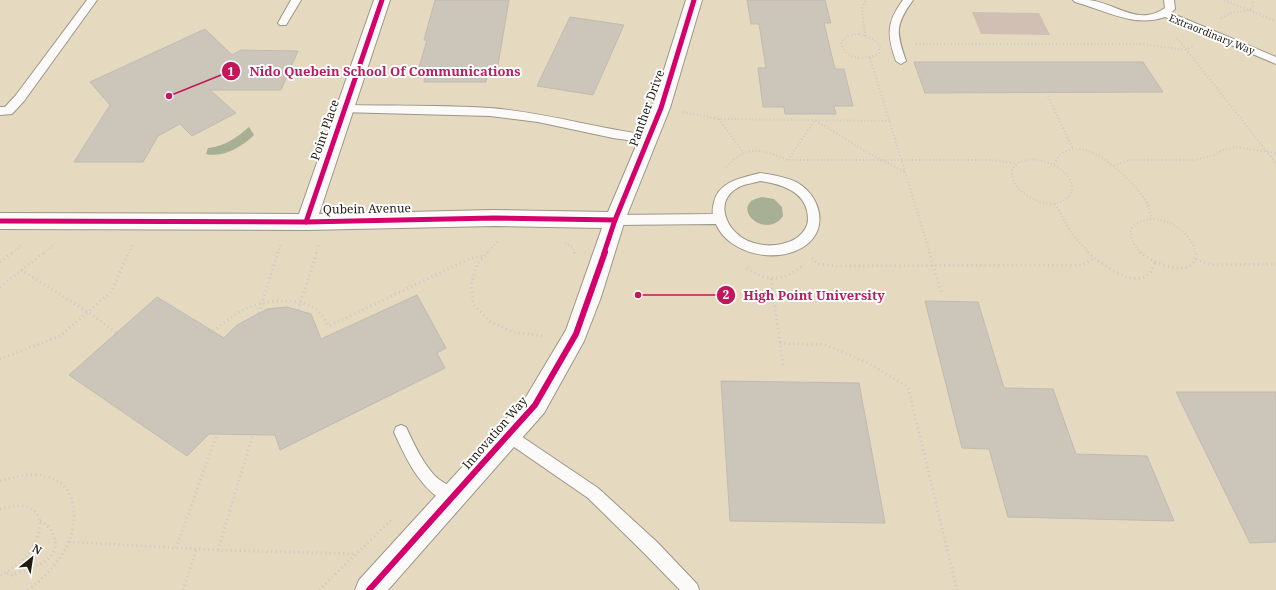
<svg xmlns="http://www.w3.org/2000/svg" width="1276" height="590" font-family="'Noto Serif',serif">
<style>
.built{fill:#e5dac0}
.green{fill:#d0bfb2}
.water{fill:#a7b094}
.building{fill:#ccc5ba;stroke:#c1baaf}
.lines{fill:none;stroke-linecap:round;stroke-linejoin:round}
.lane-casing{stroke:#9b968a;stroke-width:2}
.street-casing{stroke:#9b968a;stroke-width:2}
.path-far1{stroke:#cccac5;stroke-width:2;stroke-dasharray:1 2.5;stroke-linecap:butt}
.path{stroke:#cccac5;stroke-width:3;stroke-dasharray:1 3.5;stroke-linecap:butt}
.lane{fill:#fbfaf8;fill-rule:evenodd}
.street{fill:#fbfaf8;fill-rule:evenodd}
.cycleway-far1-casing{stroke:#fff;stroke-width:7}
.cycleway-casing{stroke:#fff;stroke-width:9}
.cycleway-far1{stroke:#d6006c;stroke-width:5}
.cycleway{stroke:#d6006c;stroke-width:6}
.labels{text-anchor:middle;stroke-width:4;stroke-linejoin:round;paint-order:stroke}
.far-street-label{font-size:10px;fill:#201c12;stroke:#fff}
.street-label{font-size:12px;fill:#201c12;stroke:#fff}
.leader{fill:none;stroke:#c2185b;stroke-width:1.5}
.callout-dot{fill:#c2185b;stroke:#fff;stroke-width:1.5}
.mark-label{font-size:12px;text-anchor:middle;font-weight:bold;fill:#fff}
.callout-label{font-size:13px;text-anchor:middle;font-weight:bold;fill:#c2185b;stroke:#fff;stroke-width:4;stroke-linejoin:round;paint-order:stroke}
</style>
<rect width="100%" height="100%" fill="#e3dccd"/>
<rect class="built" x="0" y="0" width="1276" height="590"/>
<polygon class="green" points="972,12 1039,13 1050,35 981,34"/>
<g class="water">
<path d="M 249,127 L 254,135 C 242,147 223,158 206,154 L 208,148 C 225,146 236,138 249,127 Z"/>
<path d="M 762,197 L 774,199 L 782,207 L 783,216 C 765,242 726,204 762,197 Z"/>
</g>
<g class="building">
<polygon points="435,0 509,0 496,77 487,77 486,82 424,82 425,77 416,77 427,40 424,40"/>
<polygon points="747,0 825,0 831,23 824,23 835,69 844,69 853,106 834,106 836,114 785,114 784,107 763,107 758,68 766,68 759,24 751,24"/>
<polygon points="570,17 624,25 593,95 537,86"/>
<polygon points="205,29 232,55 241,50 298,51 281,90 210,90 236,113 192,136 180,124 158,136 143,162 74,162 110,105 90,82"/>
<polygon points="914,62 1143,62 1163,92 925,93"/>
<polygon points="417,295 446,348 437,353 445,368 280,450 275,435 209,434 187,456 69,375 157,297 224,338 237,325 267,309 287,307 311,314 321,339"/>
<polygon points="925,301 978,302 1004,388 1053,389 1076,454 1147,456 1174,521 1008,517 989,449 962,448"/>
<polygon points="721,381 859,383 885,523 730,521"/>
<polygon points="1176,392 1276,392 1276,542 1250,543"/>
</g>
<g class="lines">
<defs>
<g id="lane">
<polygon points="87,0 97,0 24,101 12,114 0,115 0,107 5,107 16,95"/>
<polygon points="291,0 301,0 286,25 280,25 278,23"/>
<path d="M 903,0 L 913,0 C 895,25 896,32 906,61 L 901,64 L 896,61 C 887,35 886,23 903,0 Z"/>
<path d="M 1073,0 C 1078,0 1084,0 1089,0 C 1116,3 1138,27 1165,8 L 1164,0 L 1174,0 L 1175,9 L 1171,13 L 1276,57 L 1276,64 L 1165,17 C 1134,28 1104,10 1075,2 Z"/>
<path d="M 344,105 C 392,106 441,105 490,108 C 543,112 595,128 648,135 L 652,136 L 654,139 L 652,142 L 648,143 L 613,138 L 538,122 L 490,116 L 340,112 L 339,109 L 340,106 Z"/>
<path d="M 760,173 C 773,175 787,177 798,183 C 820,196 829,228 806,245 C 780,265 729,255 716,224 L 615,225 L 611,223 L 609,220 L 611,217 L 615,215 L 713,214 C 712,210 713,207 714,202 C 719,181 742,178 760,173 ZM 760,181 C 782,184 808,192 808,219 C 808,226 804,232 798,237 C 793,241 788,242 782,244 C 772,246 764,246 754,243 C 729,237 710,202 739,187 C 745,184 754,183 760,181 Z"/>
<path d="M 401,425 L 406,427 C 414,444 422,462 435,476 C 443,484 456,487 461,498 L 458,503 L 453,506 C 422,493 407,461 394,432 L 396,427 Z"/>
<polygon points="509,428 598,488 657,542 697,584 699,590 680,590 645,554 588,498 504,440 502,435 504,430"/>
</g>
<polygon id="street" points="374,0 390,0 319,214 494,210 608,212 652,108 686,0 702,0 670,108 625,220 601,297 584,341 544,413 388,590 355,590 359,580 526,397 566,330 602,228 494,226 306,230 0,229 0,213 299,214"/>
</defs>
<use href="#lane" class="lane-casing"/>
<use href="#street" class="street-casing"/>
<g class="path-far1">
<polyline points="1224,0 1276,21"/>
<polyline points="1221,18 1231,13 1250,10 1253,6 1253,0"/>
<path d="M 859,34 C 867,36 874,39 880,45 L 879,53 C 866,61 844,60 841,42 L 848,36 Z"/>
<polyline points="865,36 862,8 866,0"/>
<polyline points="1177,38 1276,163"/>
<polyline points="916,44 1143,44 1185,50 1194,46"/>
<polyline points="870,58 930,253"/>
<polyline points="1048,96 1073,149"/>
<polyline points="683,112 719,119 890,121"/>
<polyline points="719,119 743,152"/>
<path d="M 1034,159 C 1099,172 1070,225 1025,194 C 1015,188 1011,179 1012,169 L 1019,162 Z"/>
<polyline points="788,160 815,120 863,150 905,172"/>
<path d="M 1054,164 C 1056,161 1058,156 1061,154 C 1088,134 1132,180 1146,201 C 1149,207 1150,213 1152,219"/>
<polyline points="1114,166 1128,160 1194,160 1215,155 1223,150 1235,147 1276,153"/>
<path d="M 726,167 C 748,144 761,149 788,160 L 989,160 L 1017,163"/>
<polyline points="1055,204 1072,234 1089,253"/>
<polyline points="565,243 572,247 575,253"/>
<polyline points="12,253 22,245"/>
<polyline points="44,253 55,244"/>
<polyline points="129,253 133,244"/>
<polyline points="278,253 281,243"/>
<polyline points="316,253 319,244"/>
<polyline points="487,253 498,241"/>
<path d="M 1141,253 C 1134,245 1130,240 1131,229 C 1133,227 1135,224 1138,223 C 1160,211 1191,230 1196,253"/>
</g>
<g class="path">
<polyline points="488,252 477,264 471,285 474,305 491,322 512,332 544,336"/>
<polyline points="574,252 576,255"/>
<polyline points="929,252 942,294"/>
<path d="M 1088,252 C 1100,263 1133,289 1149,274 C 1152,272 1153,266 1155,263"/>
<path d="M 1140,252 C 1151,263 1197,282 1196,252"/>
<polyline points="812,258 818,264 837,266 1082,265 1095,258"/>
<polyline points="1196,259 1211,265 1276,264"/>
<polyline points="0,262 13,252"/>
<path d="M 747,268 C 766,283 787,281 804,264"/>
<polyline points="21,270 88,312 117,333"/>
<polyline points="771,279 783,365"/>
<polyline points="0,287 45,252"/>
<polyline points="298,310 317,252"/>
<polyline points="259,313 278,252"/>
<path d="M 213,331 C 225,322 236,313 249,307 C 268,300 298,297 316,309 C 321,313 325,320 329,326 L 471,258 L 484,256"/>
<polyline points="780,343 826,345 870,364 908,387 957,590"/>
<polyline points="0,359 60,336 111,292 129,252"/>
<path d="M 0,481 C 11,478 22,475 33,475 C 73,475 81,509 69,541 C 61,561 45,577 28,590"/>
<path d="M 0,509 C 7,508 15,505 22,506 C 50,510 40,539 27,555 C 20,564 10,570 0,576"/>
<polyline points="69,542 218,550 357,554"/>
<polyline points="176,548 217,434"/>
<polyline points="218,550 253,434"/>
<path d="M 7,573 L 12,575 C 29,569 62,562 54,537 C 52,530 47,524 40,521"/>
<polyline points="183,590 196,550"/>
<polyline points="319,590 392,519"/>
</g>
<use href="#lane" class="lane"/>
<use href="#street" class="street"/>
<defs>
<g id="cycleway-far1">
<polyline points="0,221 306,222 494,218 615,220"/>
<polyline points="306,222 382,0"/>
<polyline points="604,253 615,220 661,108 694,0"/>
</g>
<polyline id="cycleway" points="369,590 535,405 576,334 605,252"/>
</defs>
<use href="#cycleway-far1" class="cycleway-far1-casing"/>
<use href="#cycleway" class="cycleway-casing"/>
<use href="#cycleway-far1" class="cycleway-far1"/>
<use href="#cycleway" class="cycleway"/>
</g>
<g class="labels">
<g class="far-street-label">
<text transform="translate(1212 34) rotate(22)" y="4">Extraordinary Way</text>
</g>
<g class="street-label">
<text transform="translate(647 108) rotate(-70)" y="4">Panther Drive</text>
<text transform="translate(325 130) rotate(-71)" y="4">Point Place</text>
<text transform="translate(367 209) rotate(-1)" y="4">Qubein Avenue</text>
<text transform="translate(495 433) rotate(-49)" y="4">Innovation Way</text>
</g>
</g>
<path class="leader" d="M169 96L231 71M638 295L726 295"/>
<g class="callout-dot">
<circle cx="169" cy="96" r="4"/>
<circle cx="638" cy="295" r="4"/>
<circle cx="231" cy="71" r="10"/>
<circle cx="726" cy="295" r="10"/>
</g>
<g class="mark-label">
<text x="231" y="76">1</text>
<text x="726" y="299">2</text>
</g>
<g class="callout-label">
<text x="385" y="76">Nido Quebein School Of Communications</text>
<text x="814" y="300">High Point University</text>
</g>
<g transform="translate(32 558) rotate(30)" stroke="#ffffff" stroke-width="3" paint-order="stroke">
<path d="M0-3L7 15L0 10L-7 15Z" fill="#201c12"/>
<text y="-6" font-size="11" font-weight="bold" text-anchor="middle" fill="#201c12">N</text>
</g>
</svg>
